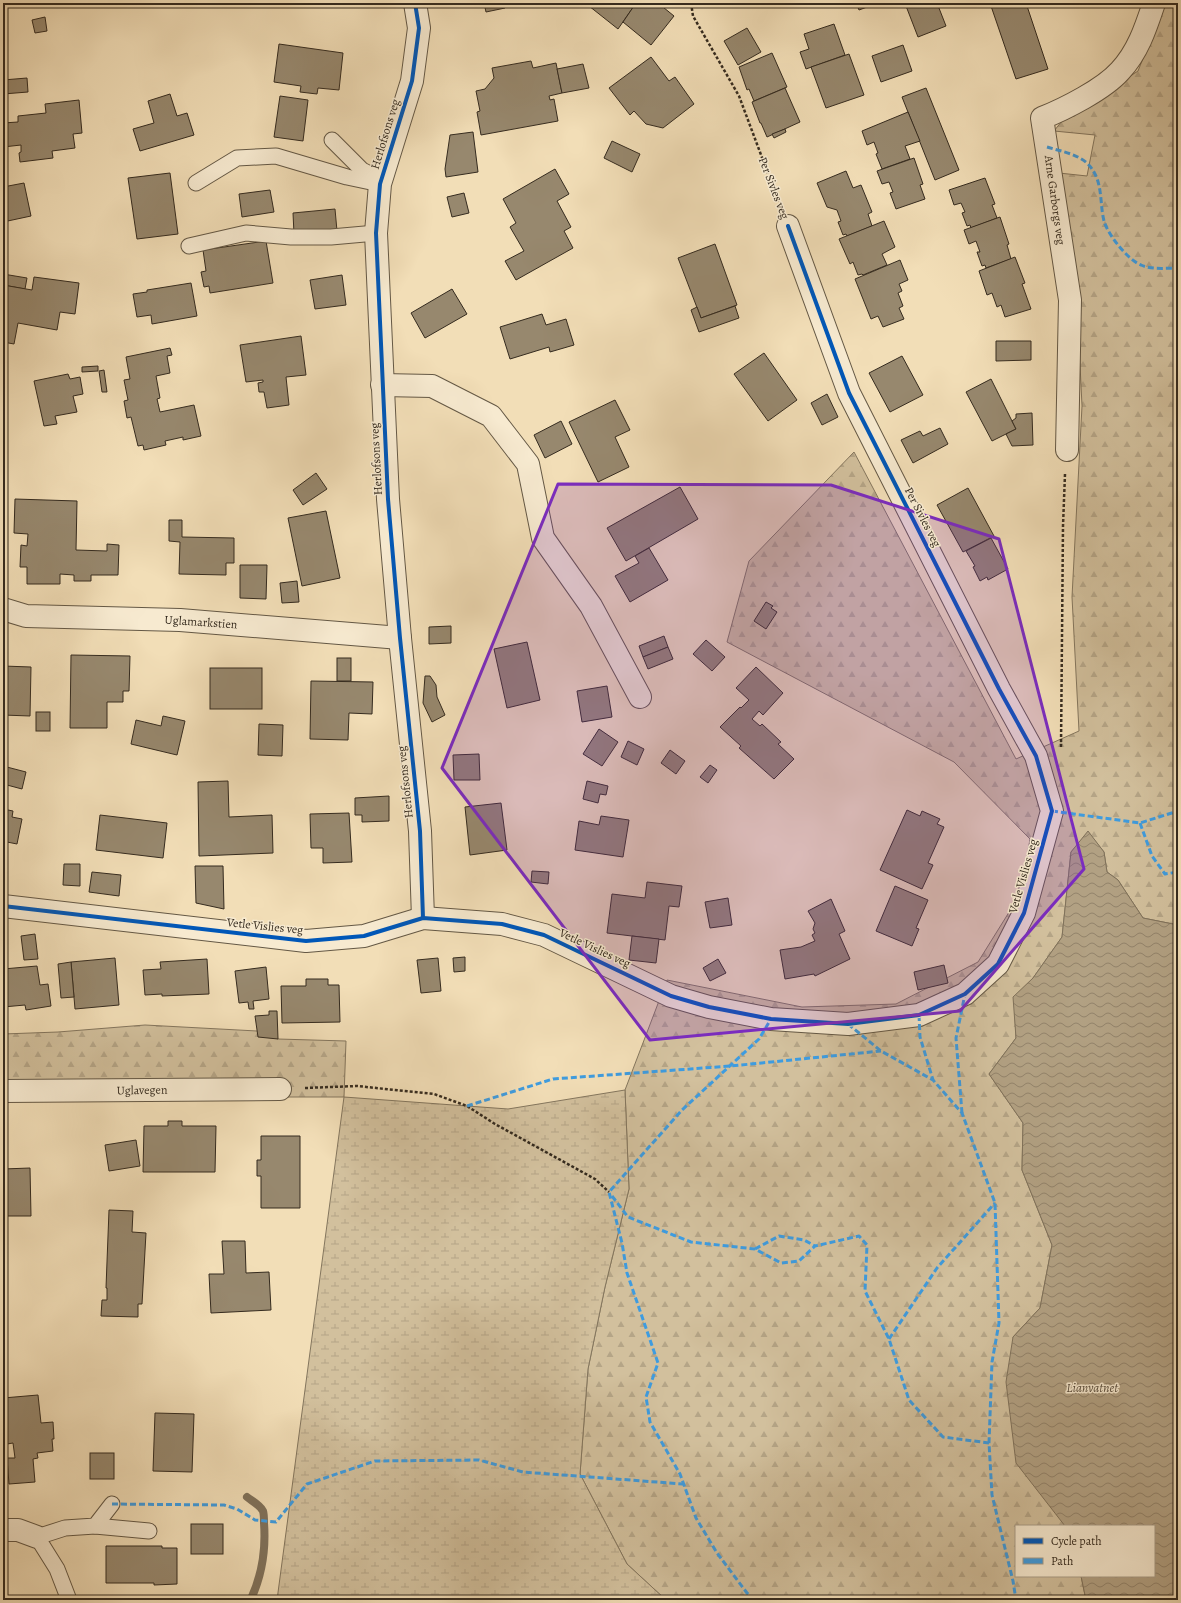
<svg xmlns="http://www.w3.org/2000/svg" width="1181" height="1603" font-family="Alegreya,serif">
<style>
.forest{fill:url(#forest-firs);stroke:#84765e}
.wetland{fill:url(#wetland-marsh);stroke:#84765e}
.water{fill:url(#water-waves);stroke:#80725b}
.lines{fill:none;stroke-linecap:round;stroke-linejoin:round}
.stream{stroke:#80725b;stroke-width:8}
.building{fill:#97886e;stroke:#352b1f}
.service-casing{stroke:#645845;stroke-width:17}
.minor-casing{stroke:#645845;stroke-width:24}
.path{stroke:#352b1f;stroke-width:2.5;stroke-dasharray:3 2;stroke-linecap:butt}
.service{stroke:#f7ead0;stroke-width:15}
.minor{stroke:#f7ead0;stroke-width:22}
.quiet{stroke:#3e9ce0;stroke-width:3;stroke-dasharray:6 3;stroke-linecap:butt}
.cycleway-casing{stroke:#f7ead0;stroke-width:6}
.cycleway{stroke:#0057b8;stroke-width:4}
.marked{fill:#7b2cbf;fill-opacity:0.2;stroke:#7b2cbf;stroke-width:3;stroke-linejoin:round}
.labels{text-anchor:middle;stroke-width:3;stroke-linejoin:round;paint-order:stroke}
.street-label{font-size:12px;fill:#352b1f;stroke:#f7ead0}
.water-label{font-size:13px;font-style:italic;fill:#5a4e3d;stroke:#f7ead0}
</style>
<defs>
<pattern id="forest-firs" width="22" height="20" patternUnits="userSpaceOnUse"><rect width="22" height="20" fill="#d2c09d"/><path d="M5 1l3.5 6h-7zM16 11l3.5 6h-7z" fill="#b5a587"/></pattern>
<pattern id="wetland-marsh" width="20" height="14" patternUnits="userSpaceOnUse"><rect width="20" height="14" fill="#d2c09d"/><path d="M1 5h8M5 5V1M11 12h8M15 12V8" fill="none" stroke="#b5a587"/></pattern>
<pattern id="water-waves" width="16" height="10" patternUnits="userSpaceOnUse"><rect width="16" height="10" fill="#b2a183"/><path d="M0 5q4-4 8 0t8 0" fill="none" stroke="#92836b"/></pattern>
</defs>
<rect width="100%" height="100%" fill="#f2deb7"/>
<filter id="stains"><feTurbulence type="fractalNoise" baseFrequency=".005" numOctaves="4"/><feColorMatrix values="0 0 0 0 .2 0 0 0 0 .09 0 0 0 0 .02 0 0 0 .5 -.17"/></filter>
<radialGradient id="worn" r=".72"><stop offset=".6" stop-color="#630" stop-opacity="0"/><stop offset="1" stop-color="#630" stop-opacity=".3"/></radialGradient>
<g class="forest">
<polygon points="1165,3 1178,3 1178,925 1143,918 1118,880 1107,872 1104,852 1088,832 1071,852 1062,937 1033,978 1014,997 1016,1038 989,1074 1023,1123 1022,1170 1052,1245 1040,1308 1013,1337 1064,1526 1016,1526 1016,1576 1081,1576 1086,1600 666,1600 627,1564 580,1474 588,1369 605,1287 629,1189 625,1090 667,980 802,1007 896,1004 978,962 1021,893 1030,839 954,762 727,642 749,561 854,452 1016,759 1079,731 1072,597 1082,406 1075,260 1059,173 1087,176 1095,135 1054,131 1062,121 1138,71"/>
<polygon points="145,1025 257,1031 278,1039 346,1041 344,1097 77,1097 3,1099 3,1034 58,1032"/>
</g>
<polygon class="wetland" points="625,1090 629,1189 605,1287 588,1369 580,1474 627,1564 666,1600 277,1600 344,1097 508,1109"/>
<polygon class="water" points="1088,831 1104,852 1107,872 1118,880 1143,918 1178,925 1178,1600 1086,1600 1081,1576 1154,1576 1154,1526 1065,1526 1016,1463 1006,1382 1013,1337 1040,1308 1052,1245 1022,1170 1023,1123 989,1074 1016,1038 1013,997 1033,978 1062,937 1071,852"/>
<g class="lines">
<path class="stream" d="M 247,1497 C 252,1501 260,1505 263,1511 C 264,1514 264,1520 264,1523 C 266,1550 262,1575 251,1599"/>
</g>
<g class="building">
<polygon points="484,3 504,3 505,8 486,12"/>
<polygon points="591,3 636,3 618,29 589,6"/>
<polygon points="636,3 658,3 674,16 651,45 623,22"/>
<polygon points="856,3 878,3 859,10"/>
<polygon points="914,3 937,3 946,26 918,37 906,6"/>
<polygon points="1000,3 1026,3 1048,69 1016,79 991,6"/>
<polygon points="45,17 47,31 35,33 32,20"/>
<polygon points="834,24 845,55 806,69 800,52 809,49 804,34"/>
<polygon points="747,28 761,52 738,65 724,41"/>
<polygon points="279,44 343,53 339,90 318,88 317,94 300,92 301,86 274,82"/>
<polygon points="903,45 912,71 881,82 872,56"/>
<polygon points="772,53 787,87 754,101 749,89 747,90 739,67"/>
<polygon points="849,54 864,95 826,108 811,67"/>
<polygon points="651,57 669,81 675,77 694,104 663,128 646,124 634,111 630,115 609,88"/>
<polygon points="531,61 533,68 556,63 562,93 549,96 550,100 554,99 558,121 481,135 477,112 480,111 476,91 485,89 494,78 492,68"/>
<polygon points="583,64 589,88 562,93 557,69"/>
<polygon points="27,78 28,92 3,94 3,80"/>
<polygon points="785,88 800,122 767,137 761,123 760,123 752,102"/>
<polygon points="926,88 959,170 935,180 902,97"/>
<polygon points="170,94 177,116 187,113 194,135 140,151 133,129 154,123 148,101"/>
<polygon points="280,96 308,100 303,141 274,137"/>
<polygon points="79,100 82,133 73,134 75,148 52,151 53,158 20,162 19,153 21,152 21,145 3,147 3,123 18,122 18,116 46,113 45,104"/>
<polygon points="908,112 920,141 905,146 910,159 882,169 876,154 878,153 874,142 867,145 862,131"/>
<polygon points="785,129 786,132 774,138 772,134"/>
<polygon points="473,132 478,172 446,177 445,169 450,135"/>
<polygon points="612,141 640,154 632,172 604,158"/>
<polygon points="914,158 923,184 920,185 925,199 896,209 890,193 893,192 889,182 882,184 877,171"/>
<polygon points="555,169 569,194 557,201 571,227 564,231 573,248 516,280 505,261 524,251 510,227 516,223 503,199"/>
<polygon points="846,171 853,188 861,185 872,212 868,214 872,226 847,236 846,234 843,235 838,222 841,221 837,210 827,207 817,183"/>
<polygon points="170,173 178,234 137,239 128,178"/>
<polygon points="985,178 995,204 992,205 997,218 971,228 970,225 967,226 962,213 965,212 961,203 954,205 949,190"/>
<polygon points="24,183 31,216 3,222 3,187"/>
<polygon points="270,190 274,212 242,217 239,194"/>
<polygon points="464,193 469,213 452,217 447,197"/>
<polygon points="335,209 337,231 294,234 293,213"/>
<polygon points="1000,217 1009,244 1007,245 1011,259 986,268 985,265 982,266 977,252 980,252 976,241 969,244 964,230"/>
<polygon points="884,221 895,247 882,254 887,265 863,275 862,274 858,275 853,262 850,264 839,239"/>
<polygon points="266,241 273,283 210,293 209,286 204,287 201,272 206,271 203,250"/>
<polygon points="715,244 737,305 701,318 678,258"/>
<polygon points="1015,257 1025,283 1022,284 1031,309 1005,317 1001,305 997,307 992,293 987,295 979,271"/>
<polygon points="900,260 908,280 899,284 902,291 898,293 903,306 899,308 904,319 883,327 878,316 871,319 855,279"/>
<polygon points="3,274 27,278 25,289 3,285"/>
<polygon points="342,275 346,305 315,309 310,280"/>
<polygon points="34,277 79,283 75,314 60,312 57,330 18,323 14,344 3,342 3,285 32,290"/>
<polygon points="191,283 197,316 152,324 151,315 137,317 133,294 147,292 147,290"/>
<polygon points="452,289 467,314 425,338 411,313"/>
<polygon points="735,306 739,318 699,332 691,310 697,307 701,318"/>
<polygon points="542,314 546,325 566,319 574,345 550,352 549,347 510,359 500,327"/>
<polygon points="301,336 306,375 286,377 289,405 267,408 264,392 259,392 258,383 263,382 263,380 246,382 240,345"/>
<polygon points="996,341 1031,341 1031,360 996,361"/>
<polygon points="170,348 172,355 167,356 170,373 156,376 160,398 157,399 160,412 194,405 201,436 183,440 183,437 165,441 166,445 144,450 143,445 138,446 131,417 127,418 124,401 128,400 124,380 130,379 126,357"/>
<polygon points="764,353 797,400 768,421 734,374"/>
<polygon points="902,356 923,395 890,412 869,373"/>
<polygon points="98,366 98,371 82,372 82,367"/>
<polygon points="104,370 107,392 102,392 99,371"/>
<polygon points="68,374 70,379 80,377 83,394 73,396 77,412 55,416 57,424 44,426 34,381"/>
<polygon points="991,379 1016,429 992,441 966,392"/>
<polygon points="827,394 838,417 822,425 811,403"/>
<polygon points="615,400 630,430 615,437 629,467 598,482 569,422"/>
<polygon points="1032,413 1033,445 1012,446 1006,434 1016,429 1012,421 1016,418 1016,414"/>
<polygon points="561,421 572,444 545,458 534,435"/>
<polygon points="940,428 948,444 913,463 901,440 920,431 923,436"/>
<polygon points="316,473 327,489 303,505 293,490"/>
<polygon points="680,487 698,519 626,561 607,528"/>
<polygon points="968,488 994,536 963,552 937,505"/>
<polygon points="15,499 77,501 76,550 107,551 107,544 119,545 118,575 91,575 91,581 74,581 74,575 60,574 60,584 27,584 27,567 20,567 21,545 27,546 28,534 14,533"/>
<polygon points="326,511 340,578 302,586 288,518"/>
<polygon points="169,520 182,520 182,537 234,538 234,563 226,563 226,575 179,574 180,542 169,541"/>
<polygon points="991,538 1008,569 988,580 987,577 980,581 973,567 975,566 966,551"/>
<polygon points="649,548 668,580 630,602 615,576 639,563 635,556"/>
<polygon points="240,565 267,565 266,599 240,598"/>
<polygon points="297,581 299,602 282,603 280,583"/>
<polygon points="766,602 773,606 771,608 777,612 766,629 754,621"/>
<polygon points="451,626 451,643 429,644 429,627"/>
<polygon points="664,636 668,647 643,657 639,646"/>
<polygon points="706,640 725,657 712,671 693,654"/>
<polygon points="527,642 540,700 507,708 494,649"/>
<polygon points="668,647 673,659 648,669 643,657"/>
<polygon points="71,655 130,656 129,691 123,691 123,702 107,702 107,728 70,728"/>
<rect x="337" y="658" width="14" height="23"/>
<polygon points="3,666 31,667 30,716 3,715"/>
<polygon points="756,667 783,693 763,715 759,711 752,719 760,726 762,724 781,742 778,744 794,759 774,779 739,748 741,746 720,727 740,707 741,708 749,700 736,688"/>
<rect x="210" y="668" width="52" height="41"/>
<polygon points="425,676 430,676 436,685 437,697 445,715 432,722 423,703"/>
<polygon points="311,681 373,682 372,714 349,713 348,740 310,739"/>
<polygon points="607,686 612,717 582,722 577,691"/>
<rect x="36" y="712" width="14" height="19"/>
<polygon points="163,716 185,721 177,755 131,744 136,720 161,726"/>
<polygon points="259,724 283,725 282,756 258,755"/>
<polygon points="599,729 618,742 602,766 583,754"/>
<polygon points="628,741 644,749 637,765 621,757"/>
<polygon points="670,750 685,761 676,774 661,763"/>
<polygon points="479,754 480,780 454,780 453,755"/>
<polygon points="710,765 717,770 708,783 700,777"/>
<polygon points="3,766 26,772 22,789 7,785 4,797"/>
<polygon points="228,781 229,817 272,815 273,853 199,856 198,782"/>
<polygon points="587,781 608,786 606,795 600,794 598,803 583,799"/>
<polygon points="389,796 389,821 362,822 362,815 355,815 355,798"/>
<polygon points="501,803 507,850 470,855 465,807"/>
<polygon points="3,809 13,811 12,817 22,819 17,844 7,842 6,845 3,845"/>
<polygon points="907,810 920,816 922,811 940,819 937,824 944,827 928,863 933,865 922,889 880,870"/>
<polygon points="349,813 352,862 323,863 323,848 311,848 310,814"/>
<polygon points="100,815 167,823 163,858 96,850"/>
<polygon points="601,816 629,820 623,857 575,850 579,821 599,825"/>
<polygon points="64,864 80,864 80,886 63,885"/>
<polygon points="195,866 223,866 224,909 196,903"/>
<polygon points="532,871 549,872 548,884 531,882"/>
<polygon points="92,872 121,875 119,896 89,892"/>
<polygon points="647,882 682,886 679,907 669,906 665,940 607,933 612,894 645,898"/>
<polygon points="895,886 928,900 916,928 919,929 912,946 876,931"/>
<polygon points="728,898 732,925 710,928 705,902"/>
<polygon points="831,899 845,931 839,934 850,959 815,976 814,974 785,979 780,950 801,947 815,941 812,935 815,933 813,929 815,923 808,911"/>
<polygon points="35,934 38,959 24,960 21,936"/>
<polygon points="632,936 659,939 656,963 629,960"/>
<polygon points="465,957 465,971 454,972 453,958"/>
<polygon points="115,958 119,1005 75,1009 71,962"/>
<polygon points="438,958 441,991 421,993 417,960"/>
<polygon points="207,959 209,994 162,996 162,994 145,995 143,970 161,969 160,962"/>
<polygon points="718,959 726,973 710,981 703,968"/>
<polygon points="71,962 74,997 61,998 58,964"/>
<polygon points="944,965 948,983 918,990 914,972"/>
<polygon points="37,966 40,985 48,984 51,1006 26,1010 25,1005 3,1007 3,969"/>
<polygon points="266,967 269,999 253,1001 254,1009 249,1009 248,1002 239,1003 235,971"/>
<polygon points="306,979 328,979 328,985 339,985 340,1022 282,1023 281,986 306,986"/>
<polygon points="269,1011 277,1011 278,1039 258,1037 255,1016 269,1015"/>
<polygon points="168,1121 182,1121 182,1126 216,1126 215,1172 143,1172 144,1126 168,1126"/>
<polygon points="261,1136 300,1136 300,1208 261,1208 261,1176 257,1176 257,1160 261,1160"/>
<polygon points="136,1140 140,1166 109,1171 105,1145"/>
<polygon points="30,1168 31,1216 3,1216 3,1169"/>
<polygon points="109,1210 133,1211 132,1232 146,1233 142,1304 138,1304 138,1317 101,1316 102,1300 107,1300 107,1288 106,1288"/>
<polygon points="222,1241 245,1241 246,1273 269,1272 271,1310 211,1313 209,1274 224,1274"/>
<polygon points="38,1395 41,1423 53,1422 54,1439 52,1439 53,1451 37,1453 38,1458 33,1459 35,1482 9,1484 7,1458 15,1458 13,1443 7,1444 3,1398"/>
<polygon points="155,1413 194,1414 192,1472 153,1471"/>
<rect x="90" y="1453" width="24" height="26"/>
<rect x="191" y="1524" width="32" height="30"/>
<polygon points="106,1546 162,1546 162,1548 177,1548 177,1584 154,1585 154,1583 106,1583"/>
<polygon points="150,1596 175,1600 149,1600"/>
</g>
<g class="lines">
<defs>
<g id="service">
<polyline points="332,140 362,170 380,179"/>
<polyline points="196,183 237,158 276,156 347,177 380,184"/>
<polyline points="189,246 246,233 291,237 331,237 376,233"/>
<polyline points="95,1526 149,1531"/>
<polyline points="69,1600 57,1569 37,1537 65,1528 95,1526 112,1504"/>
</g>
<g id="minor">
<polyline points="415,3 419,28 412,81 380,184 376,233 388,499 400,638 420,831 423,918"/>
<polyline points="382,385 432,386 491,416 528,464 543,538 591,606 640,697"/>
<path d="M 1067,450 L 1070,300 L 1042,118 C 1065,109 1104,89 1120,71 C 1138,52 1146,27 1154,3"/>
<polyline points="3,609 26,616 180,620 400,638"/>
<polyline points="3,906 306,941 364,936 423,918 502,924 544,935 671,996 709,1007 771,1019 848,1024 919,1015 965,994 998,964 1024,913 1052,811 1036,756 999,689 849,393 788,226"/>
<polyline points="3,1091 280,1089"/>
<polyline points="3,1530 18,1530 37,1537"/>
</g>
</defs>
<use href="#service" class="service-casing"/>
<use href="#minor" class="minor-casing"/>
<g class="path">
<polyline points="691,3 693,16 739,96 779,203"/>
<polyline points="1061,747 1063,526 1065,474"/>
<polyline points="305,1088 357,1086 434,1094 467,1106 495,1124 595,1179 609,1192"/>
</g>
<use href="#service" class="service"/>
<use href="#minor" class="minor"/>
<g class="quiet">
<path d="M 1047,147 C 1060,151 1077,154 1087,163 C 1104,180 1099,201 1104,221 C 1108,235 1128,260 1141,265 C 1152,270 1167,268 1178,268"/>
<polyline points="1052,811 1140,823 1178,811"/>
<polyline points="1140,823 1152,856 1165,874 1178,872"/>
<polyline points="919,1015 920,1037 933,1080"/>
<polyline points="848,1024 881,1051 933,1080 962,1113 995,1203 999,1323 992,1362 989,1443 992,1495 1013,1581 1016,1600"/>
<polyline points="467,1106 553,1079 731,1066 881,1051"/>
<polyline points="962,1113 956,1038 965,994"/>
<polyline points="612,1196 628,1217 691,1242 755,1249 781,1263 799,1261 815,1246 859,1236 867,1245 865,1291 889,1339 909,1400 943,1437 989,1443"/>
<polyline points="755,1249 779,1236 804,1240 815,1246"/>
<polyline points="889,1339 937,1268 995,1203"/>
<polyline points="112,1504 224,1505 237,1509 255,1520 276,1522 307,1484 375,1461 479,1460 523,1472 683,1484"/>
<polyline points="755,1600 747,1593 717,1553 696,1518 680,1474 650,1422 646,1397 658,1363 627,1273 622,1243 609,1192 682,1110 759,1039 771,1019"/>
</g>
<defs>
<g id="cycleway">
<polyline points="415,3 419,28 412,81 380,184 376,233 388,499 400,638 420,831 423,918"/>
<polyline points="3,906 306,941 364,936 423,918 502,924 544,935 671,996 709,1007 771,1019 848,1024 919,1015 965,994 998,964 1024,913 1052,811 1036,756 999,689 849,393 788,226"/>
</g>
</defs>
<use href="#cycleway" class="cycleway-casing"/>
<use href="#cycleway" class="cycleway"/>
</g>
<path class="marked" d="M 558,484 L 831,485 L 999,539 L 1084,869 L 960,1011 L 650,1040 L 442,768 Z"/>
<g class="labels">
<g class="street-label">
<text transform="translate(385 134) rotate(-73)" y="4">Herlofsons veg</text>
<text transform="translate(774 188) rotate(69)" y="4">Per Sivles veg</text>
<text transform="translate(1055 200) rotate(82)" y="4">Arne Garborgs veg</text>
<text transform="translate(376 459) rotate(-93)" y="4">Herlofsons veg</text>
<text transform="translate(923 517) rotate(63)" y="4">Per Sivles veg</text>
<text transform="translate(201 622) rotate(4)" y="4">Uglamarkstien</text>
<text transform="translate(405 782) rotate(-96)" y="4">Herlofsons veg</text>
<text transform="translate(1023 876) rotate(-74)" y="4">Vetle Vislies veg</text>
<text transform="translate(265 926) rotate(6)" y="4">Vetle Vislies veg</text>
<text transform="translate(595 948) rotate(25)" y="4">Vetle Vislies veg</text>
<text transform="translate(142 1090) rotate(-1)" y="4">Uglavegen</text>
</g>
<g class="water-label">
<text x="1092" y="1392">Lianvatnet</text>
</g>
</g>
<rect width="1181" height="1603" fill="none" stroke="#f2deb7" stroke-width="16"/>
<rect x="4" y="4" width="1173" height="1595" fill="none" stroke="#352b1f" stroke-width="2"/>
<rect x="8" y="8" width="1165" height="1587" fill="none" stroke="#352b1f"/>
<rect x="1015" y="1525" width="140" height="52" fill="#f7ead0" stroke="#a99e89"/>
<rect x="1023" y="1538" width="20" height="6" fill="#0057b8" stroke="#a99e89"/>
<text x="1051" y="1545" font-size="12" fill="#352b1f">Cycle path</text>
<rect x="1023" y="1558" width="20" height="6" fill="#3e9ce0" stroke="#a99e89"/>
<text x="1051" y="1565" font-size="12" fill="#352b1f">Path</text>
<rect width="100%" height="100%" filter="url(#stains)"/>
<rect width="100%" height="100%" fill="url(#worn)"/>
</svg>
